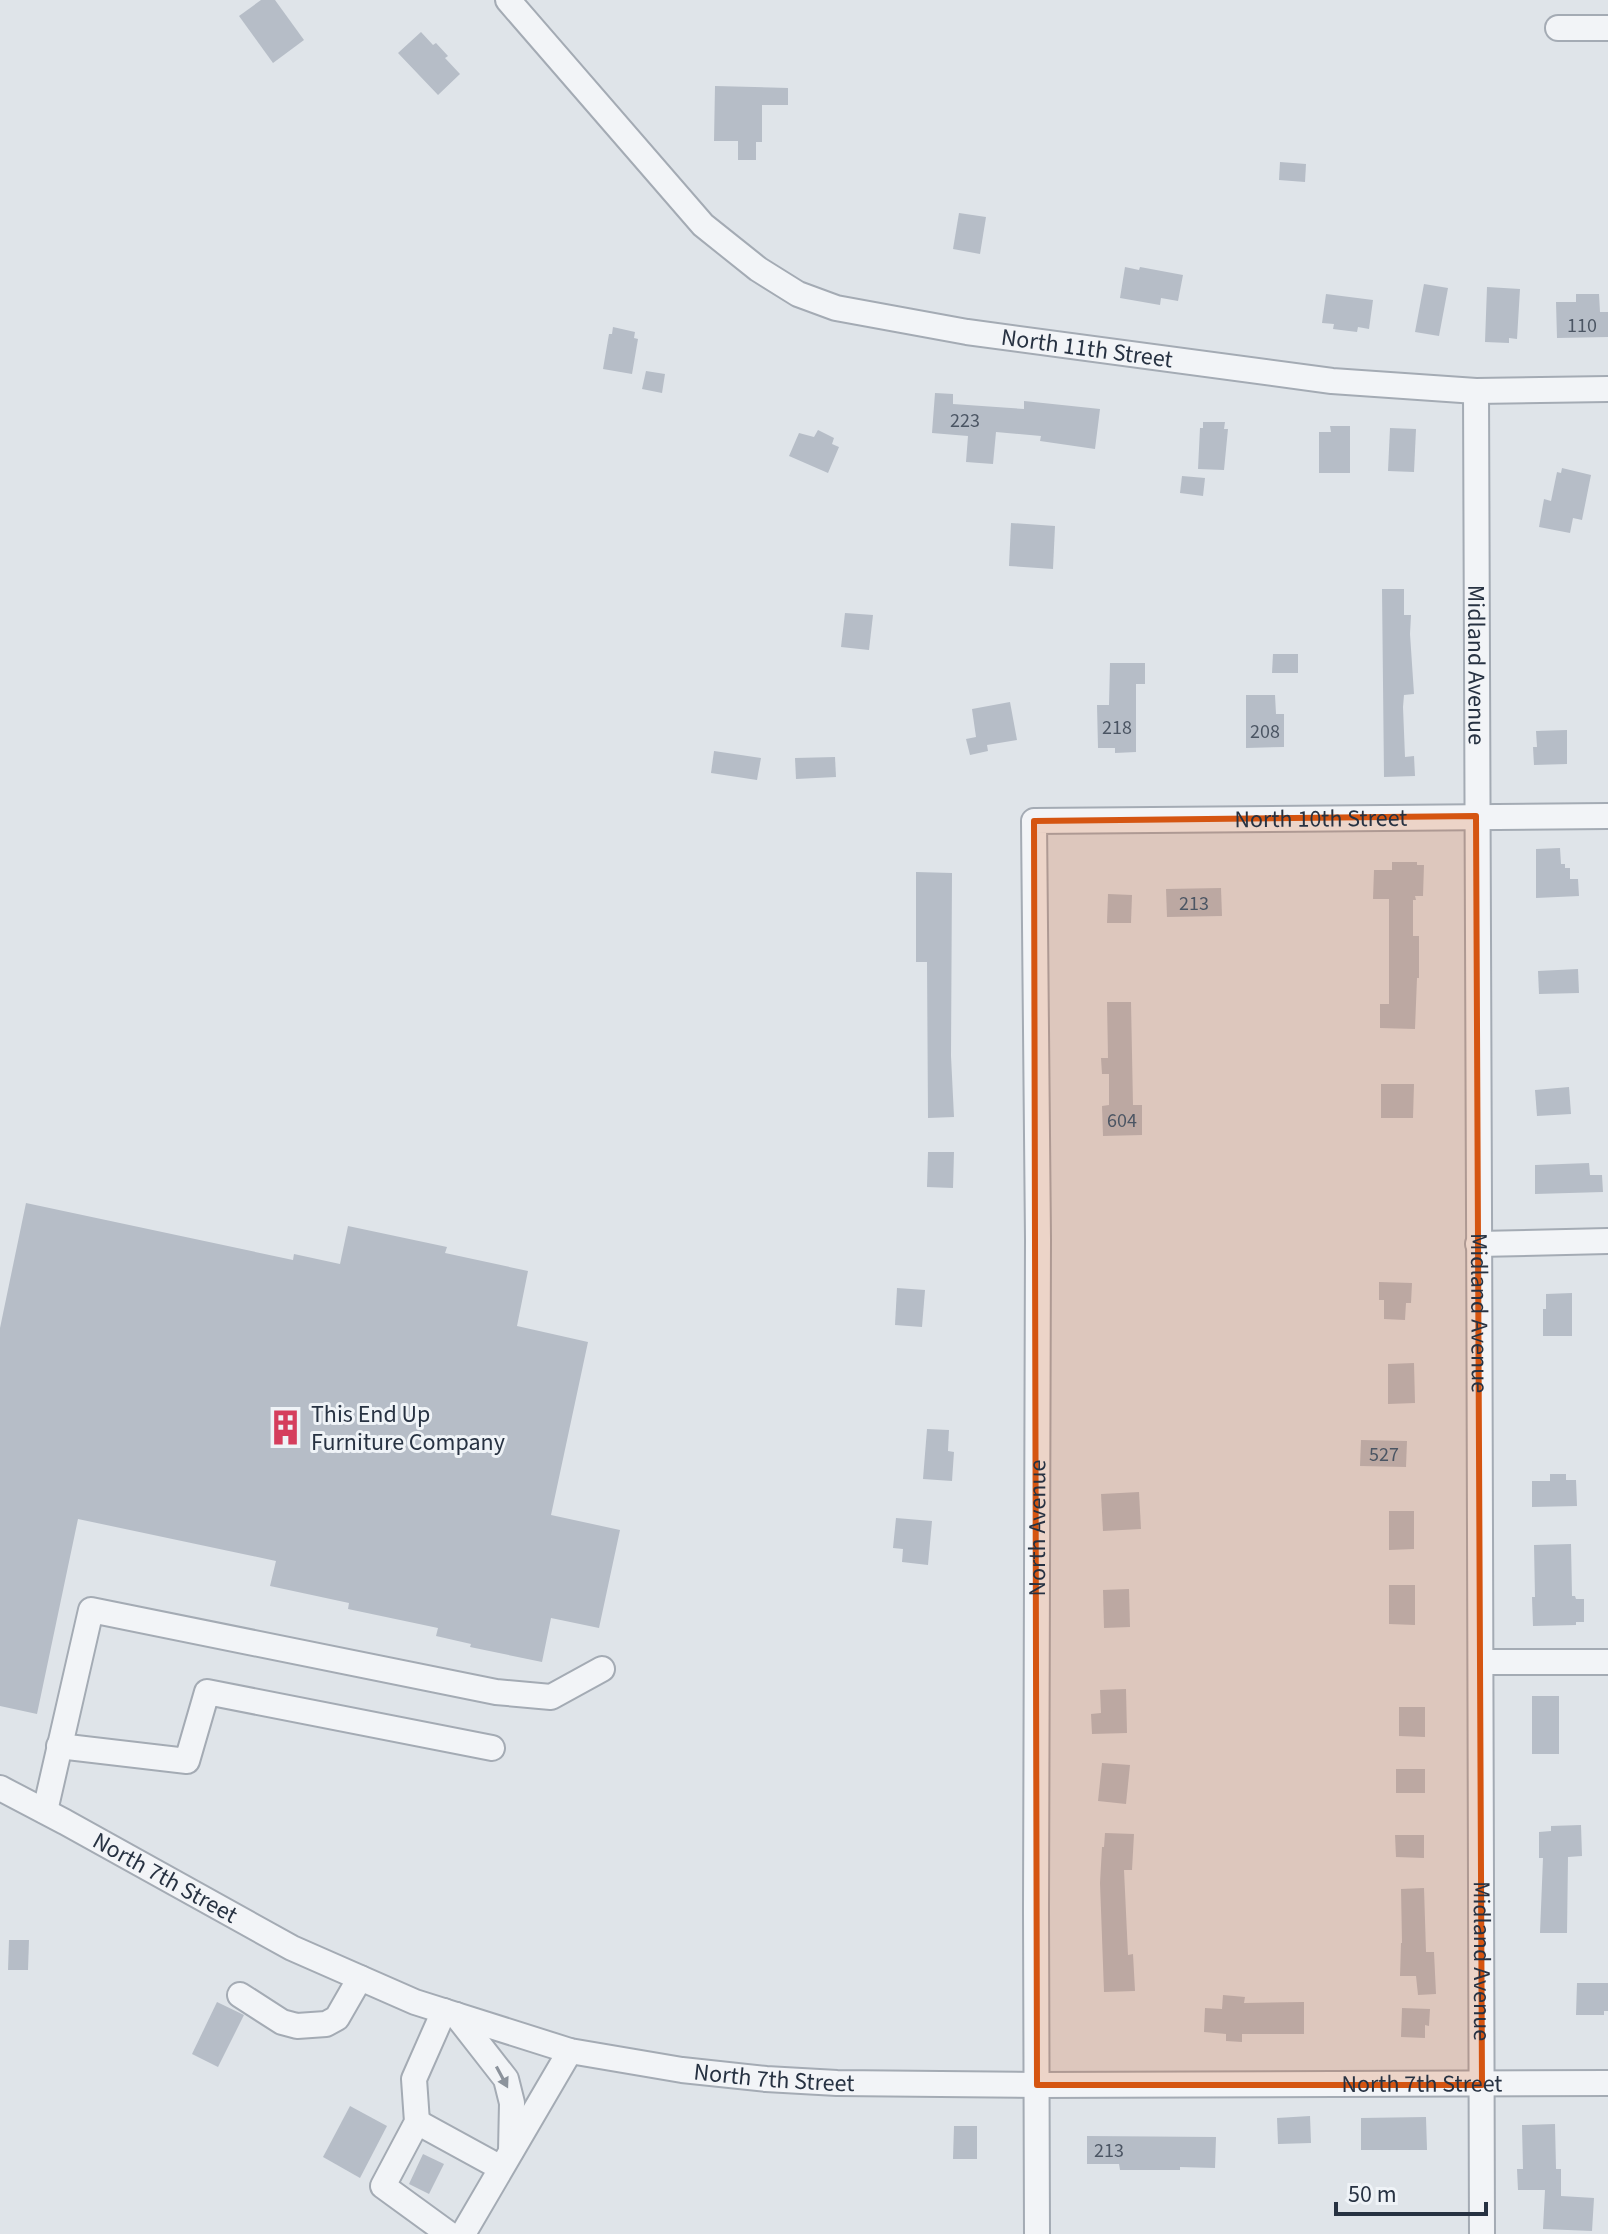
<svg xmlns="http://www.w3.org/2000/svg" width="1608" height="2234" font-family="'Source Sans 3',sans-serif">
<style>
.building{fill:#b6bdc7}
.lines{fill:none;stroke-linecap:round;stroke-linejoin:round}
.minor-casing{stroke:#a4abb4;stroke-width:28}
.minor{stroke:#f2f4f7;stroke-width:24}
.oneway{fill:#8c939c}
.marked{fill:#d55511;fill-opacity:0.2;stroke:#d55511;stroke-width:6;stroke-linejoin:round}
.labels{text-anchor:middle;stroke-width:6;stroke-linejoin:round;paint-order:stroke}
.number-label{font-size:20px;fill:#4b5563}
.street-label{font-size:24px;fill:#273242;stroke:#eff3f7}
.poi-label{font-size:24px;fill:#273242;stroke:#eff3f7;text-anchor:start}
</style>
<rect width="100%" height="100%" fill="#dfe4e9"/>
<g class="building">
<polygon points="261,0 275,0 304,40 273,63 239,16"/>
<polygon points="421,32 433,45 436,43 448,56 445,58 460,74 438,95 398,53"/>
<polygon points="715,86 788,88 788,105 762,105 762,142 756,142 756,160 738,160 738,141 714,141"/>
<polygon points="1280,162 1306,164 1305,182 1279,180"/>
<polygon points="959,213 986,217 980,254 953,249"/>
<polygon points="1125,267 1139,270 1140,267 1183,275 1178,301 1161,298 1160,305 1120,298"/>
<polygon points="1424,284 1448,288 1439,336 1415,332"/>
<polygon points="1487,287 1520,289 1517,339 1509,338 1509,343 1485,342"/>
<polygon points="1326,294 1373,300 1369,329 1358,327 1357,332 1333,329 1334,324 1322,323"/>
<polygon points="1576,294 1599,294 1600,312 1608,312 1608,337 1557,338 1556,302 1576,302"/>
<polygon points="613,327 635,332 634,338 638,339 632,374 603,369 609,334 612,334"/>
<polygon points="646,371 665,374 662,393 642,389"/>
<polygon points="935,393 953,394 953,404 1024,409 1024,401 1100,409 1095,449 1040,441 1041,436 996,432 993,464 966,462 968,436 932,433"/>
<polygon points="1203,422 1225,422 1224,429 1228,429 1224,470 1198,469 1200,428 1203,428"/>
<polygon points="1330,426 1350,426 1350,473 1319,473 1319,432 1331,432"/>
<polygon points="1390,428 1416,429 1414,472 1388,471"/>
<polygon points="818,430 834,438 832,444 839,447 828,473 789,456 799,433 814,437"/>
<polygon points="1562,468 1591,475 1582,520 1573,518 1570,533 1539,527 1544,499 1551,501 1557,472 1561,473"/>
<polygon points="1182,476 1205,478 1203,496 1180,493"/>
<polygon points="1011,523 1055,526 1053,569 1009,566"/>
<polygon points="1382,589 1404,589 1404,615 1411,615 1410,634 1414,694 1404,695 1403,707 1405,757 1414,756 1415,776 1384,777"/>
<polygon points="845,613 873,615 869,650 841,647"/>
<polygon points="1273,654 1298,654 1298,673 1272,673"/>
<polygon points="1110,663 1145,663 1145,684 1136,684 1136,752 1115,753 1115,748 1098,748 1097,705 1109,705"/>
<polygon points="1246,695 1275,695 1276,714 1284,714 1284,747 1246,748"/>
<polygon points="1010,702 1017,740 987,745 988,751 970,755 966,739 976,737 972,709"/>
<polygon points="1567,730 1567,764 1534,765 1533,747 1537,747 1536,731"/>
<polygon points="714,751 761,758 757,780 711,773"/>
<polygon points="835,757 836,777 796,779 795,758"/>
<polygon points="1560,848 1561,864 1565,864 1565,868 1570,868 1570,879 1578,879 1579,896 1536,898 1536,849"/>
<polygon points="1392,862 1417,862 1417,865 1424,865 1423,896 1415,896 1416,900 1413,900 1413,936 1419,936 1419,978 1417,978 1415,1029 1380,1028 1380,1004 1389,1004 1389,899 1373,899 1374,870 1392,870"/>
<polygon points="916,872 952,873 951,1056 954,1117 928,1118 927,962 916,962"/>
<polygon points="1221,888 1222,916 1167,917 1166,889"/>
<polygon points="1108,894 1132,895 1131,923 1107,923"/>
<polygon points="1578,969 1579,993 1539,994 1538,971"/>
<polygon points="1107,1002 1131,1002 1133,1105 1142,1105 1142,1135 1103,1136 1102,1106 1109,1105 1109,1074 1102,1074 1101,1058 1108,1058"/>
<polygon points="1381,1084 1414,1084 1413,1118 1381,1118"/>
<polygon points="1569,1087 1571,1114 1537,1116 1535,1090"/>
<polygon points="928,1152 954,1152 953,1188 927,1187"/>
<polygon points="1589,1163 1590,1175 1602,1175 1603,1192 1535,1194 1535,1165"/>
<polygon points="26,1203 293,1260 294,1254 340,1264 348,1226 447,1247 445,1253 528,1271 517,1326 588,1342 551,1515 620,1530 599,1628 551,1618 542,1662 470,1647 471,1644 436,1636 438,1628 348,1609 349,1603 270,1586 276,1561 78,1519 37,1714 0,1706 0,1328"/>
<polygon points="1379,1282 1412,1283 1411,1303 1406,1303 1405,1320 1384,1319 1384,1300 1379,1300"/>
<polygon points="897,1288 925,1290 922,1327 895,1325"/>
<polygon points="1572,1293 1572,1336 1543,1336 1543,1309 1546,1309 1546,1294"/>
<polygon points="1414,1363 1415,1403 1388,1404 1388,1364"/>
<polygon points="927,1429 949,1430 948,1451 954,1452 952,1481 923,1479"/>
<polygon points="1361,1440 1407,1441 1406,1467 1360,1466"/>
<polygon points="1550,1474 1566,1474 1566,1480 1576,1480 1577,1506 1532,1507 1532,1481 1550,1481"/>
<polygon points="1139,1492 1141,1529 1103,1531 1101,1494"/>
<polygon points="1389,1511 1414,1511 1414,1549 1389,1550"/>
<polygon points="896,1518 932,1521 928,1565 902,1562 903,1549 893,1548"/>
<polygon points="1571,1544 1572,1596 1575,1596 1576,1599 1584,1599 1584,1622 1576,1622 1576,1625 1533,1626 1532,1597 1535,1597 1534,1545"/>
<polygon points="1389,1585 1415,1585 1415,1625 1389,1624"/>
<polygon points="1129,1589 1130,1627 1104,1628 1103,1590"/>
<polygon points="1126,1689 1127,1733 1092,1734 1091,1714 1101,1713 1100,1690"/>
<rect x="1532" y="1696" width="27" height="58"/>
<polygon points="1399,1707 1425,1707 1425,1737 1399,1736"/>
<polygon points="1102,1763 1130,1765 1126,1804 1098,1801"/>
<rect x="1396" y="1769" width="29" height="24"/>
<polygon points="1581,1825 1582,1856 1568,1857 1567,1933 1540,1933 1543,1858 1539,1858 1539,1832 1551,1831 1551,1826"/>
<polygon points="1105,1833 1134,1834 1132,1870 1124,1870 1128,1955 1133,1954 1135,1991 1104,1992 1100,1883 1102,1847 1104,1847"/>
<polygon points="1395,1835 1424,1835 1424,1858 1396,1857"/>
<polygon points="1424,1888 1426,1952 1434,1952 1436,1994 1418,1995 1416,1976 1400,1976 1401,1943 1402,1943 1401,1889"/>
<polygon points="9,1940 29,1940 28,1970 8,1970"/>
<polygon points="1577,1983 1608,1983 1608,2011 1604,2011 1604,2015 1576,2015"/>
<polygon points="1223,1995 1245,1997 1244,2003 1304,2002 1304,2034 1242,2034 1242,2042 1226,2041 1226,2034 1204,2032 1205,2008 1222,2009"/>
<polygon points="217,2002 244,2015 218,2067 192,2054"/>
<polygon points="1402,2008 1430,2009 1429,2026 1425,2025 1425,2038 1401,2037"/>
<polygon points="350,2106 387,2126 360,2178 323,2157"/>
<polygon points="1310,2116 1311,2143 1278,2144 1277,2118"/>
<polygon points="1426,2117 1427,2150 1361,2150 1361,2118"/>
<polygon points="1555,2124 1556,2169 1561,2169 1561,2196 1594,2198 1592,2231 1543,2229 1545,2190 1518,2190 1517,2169 1523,2169 1522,2125"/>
<polygon points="954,2126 977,2126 977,2159 953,2159"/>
<polygon points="1087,2136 1216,2137 1215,2168 1180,2167 1180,2170 1120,2170 1119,2164 1087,2164"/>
<polygon points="423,2154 444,2164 429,2194 409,2184"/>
</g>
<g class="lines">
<defs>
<g id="minor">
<path id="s1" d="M 508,0 L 703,225 L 758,269 L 798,294 L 836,308 L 967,332 L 1332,381 L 1476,391 L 1608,389"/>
<polyline points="1558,28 1608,28"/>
<path id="s2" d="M 1476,391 C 1476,1005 1483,1620 1482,2234"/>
<polyline points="1478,1244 1608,1241"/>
<polyline points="1482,1662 1608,1662"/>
<polyline points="59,1746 187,1761 207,1692 492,1748"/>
<path id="s3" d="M 0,1788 L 65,1822 L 292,1948 L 415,2002 L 570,2051 L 682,2070 L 766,2079 L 837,2083 L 1037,2085 L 1608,2083"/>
<polyline points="45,1811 91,1610 496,1692 551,1697 602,1669"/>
<polyline points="240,1995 282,2022 297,2026 326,2024 337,2018 360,1978"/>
<polyline points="444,2011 414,2079 417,2122 383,2186 449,2234"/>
<polyline points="456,2015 506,2079 512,2103 511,2151"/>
<polyline points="417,2122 501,2168"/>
<polyline points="463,2234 570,2051"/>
<path id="s4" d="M 1037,2234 L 1036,1911 L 1038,1239 L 1034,821 L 1608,816"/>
</g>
</defs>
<use href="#minor" class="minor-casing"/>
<use href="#minor" class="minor"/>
</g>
<defs><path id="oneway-solid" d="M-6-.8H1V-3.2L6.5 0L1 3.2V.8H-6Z" transform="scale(2)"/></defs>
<use class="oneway" href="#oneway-solid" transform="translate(502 2077) rotate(62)"/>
<path class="marked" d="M 1476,816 L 1482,2085 L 1037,2085 L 1034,821 Z"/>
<defs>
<symbol id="building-bare" viewBox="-9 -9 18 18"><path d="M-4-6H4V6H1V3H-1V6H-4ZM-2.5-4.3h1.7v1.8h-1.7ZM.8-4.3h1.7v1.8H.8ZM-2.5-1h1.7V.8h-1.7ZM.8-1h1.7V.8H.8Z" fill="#d53e5d" stroke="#eff3f7" stroke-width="2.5" paint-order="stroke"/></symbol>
</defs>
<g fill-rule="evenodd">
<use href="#building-bare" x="260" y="1402" width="51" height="51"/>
</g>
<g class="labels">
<g class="number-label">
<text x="1582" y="332">110</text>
<text x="965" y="427">223</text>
<text x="1117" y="734">218</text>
<text x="1265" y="738">208</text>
<text x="1194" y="910">213</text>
<text x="1122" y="1127">604</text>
<text x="1384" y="1461">527</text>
<text x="1109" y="2157">213</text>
</g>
<g class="street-label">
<text dy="8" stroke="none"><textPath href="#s1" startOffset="710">North 11th Street</textPath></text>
<text dy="8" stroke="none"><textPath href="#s2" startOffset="274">Midland Avenue</textPath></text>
<text dy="8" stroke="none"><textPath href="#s4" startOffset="1700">North 10th Street</textPath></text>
<text dy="8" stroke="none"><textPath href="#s2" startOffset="922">Midland Avenue</textPath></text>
<text dy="8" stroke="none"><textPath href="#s4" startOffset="706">North Avenue</textPath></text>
<text dy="8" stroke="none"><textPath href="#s3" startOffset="188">North 7th Street</textPath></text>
<text dy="8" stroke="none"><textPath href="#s2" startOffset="1570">Midland Avenue</textPath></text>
<text dy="8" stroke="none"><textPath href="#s3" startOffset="836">North 7th Street</textPath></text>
<text dy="8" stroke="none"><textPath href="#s3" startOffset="1484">North 7th Street</textPath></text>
</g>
<g class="poi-label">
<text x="311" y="1422">This End Up<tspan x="311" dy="28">Furniture Company</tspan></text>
</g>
</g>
<path d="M1336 2202v12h150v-12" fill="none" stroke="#273242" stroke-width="4"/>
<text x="1348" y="2202" font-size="24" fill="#273242" stroke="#eff3f7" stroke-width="6" paint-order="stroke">50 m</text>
</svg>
